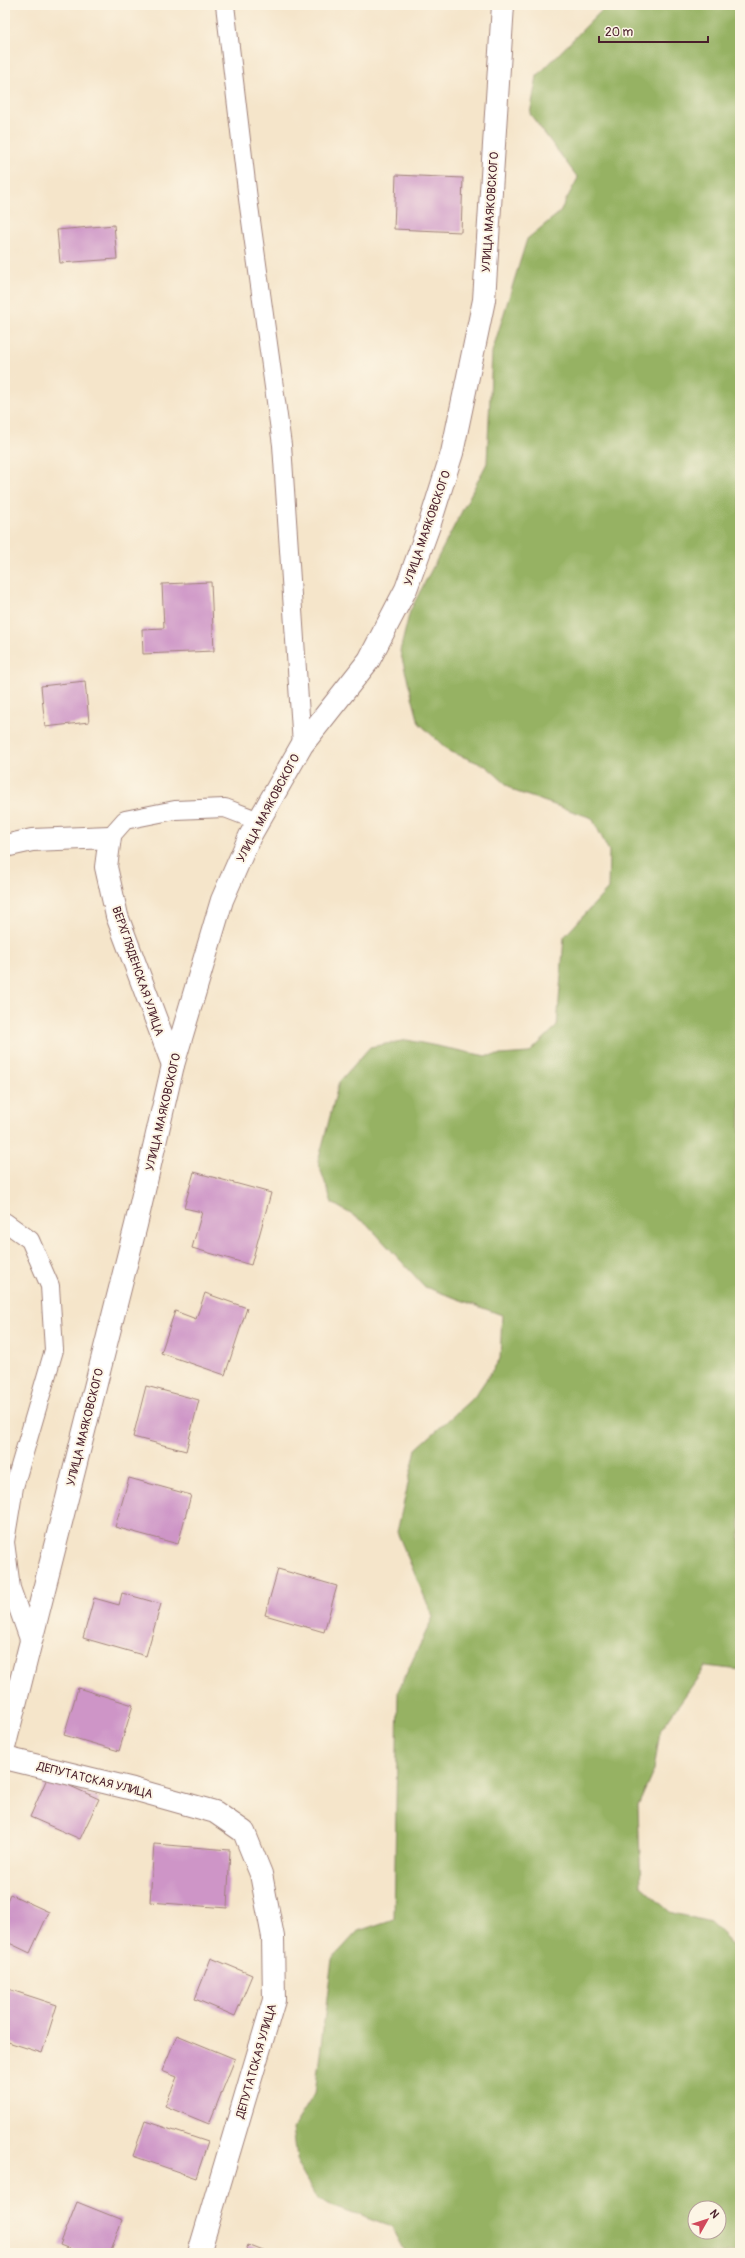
<svg xmlns="http://www.w3.org/2000/svg" width="745" height="2258" font-family="Pangolin,sans-serif">
<style>
.forest{fill:#96b264;stroke:#706848;fill-rule:evenodd}
.building{fill:#ce95c7}
.lines{fill:none;stroke-linecap:round;stroke-linejoin:round}
.service-casing{stroke:#a0827a;stroke-width:20}
.minor-casing{stroke:#a0827a;stroke-width:24}
.service{stroke:#fff;stroke-width:18}
.minor{stroke:#fff;stroke-width:22}
.labels{text-anchor:middle;stroke-width:4;stroke-linejoin:round;paint-order:stroke}
.street-label{font-size:12px;fill:#4a1f2b;stroke:#fcf5e5}
</style>
<rect width="100%" height="100%" fill="#fcf5e5"/>
<filter id="ink" filterUnits="userSpaceOnUse"><feTurbulence type="fractalNoise" baseFrequency=".025" numOctaves="2"/><feDisplacementMap in="SourceGraphic" scale="8" xChannelSelector="R" yChannelSelector="G"/><feConvolveMatrix kernelMatrix="1 2 1 2 8 2 1 2 1" color-interpolation-filters="sRGB"/></filter>
<filter id="wash" filterUnits="userSpaceOnUse"><feTurbulence type="fractalNoise" baseFrequency=".012" numOctaves="4" result="noise"/><feDisplacementMap in="SourceGraphic" scale="16" xChannelSelector="R" yChannelSelector="G"/><feGaussianBlur stdDeviation="0.9" result="paint"/><feColorMatrix in="noise" values="0 0 0 0 0 0 0 0 0 0 0 0 0 0 0 0 0 1.4 0 .05"/><feComposite in="paint" operator="in"/></filter>
<g filter="url(#wash)">
<rect width="100%" height="100%" fill="#f5e5ca"/>
<path class="forest" d="M 607,5 L 740,5 L 740,1670 L 706,1666 L 660,1731 L 654,1770 L 638,1806 L 641,1886 L 670,1912 L 710,1922 L 740,1951 L 740,2253 L 406,2253 L 392,2227 L 318,2200 L 298,2166 L 293,2128 L 315,2093 L 332,1959 L 358,1931 L 394,1919 L 398,1691 L 433,1617 L 397,1532 L 416,1449 L 475,1396 L 500,1359 L 502,1315 L 425,1287 L 366,1223 L 332,1203 L 318,1162 L 339,1082 L 370,1047 L 407,1040 L 486,1056 L 529,1053 L 557,1026 L 564,937 L 608,889 L 609,851 L 592,818 L 514,791 L 486,766 L 449,751 L 419,723 L 400,651 L 410,611 L 487,463 L 492,352 L 527,239 L 559,213 L 578,178 L 530,114 L 537,76 ZM 695,2208 L 719,2208 L 719,2232 L 695,2232 Z"/>
<g id="blocks">
<g class="building">
<polygon points="396,175 463,178 461,232 394,229"/>
<polygon points="114,225 117,259 60,263 57,230"/>
<polygon points="211,582 214,651 143,654 142,629 164,628 162,584"/>
<polygon points="85,681 89,722 45,727 41,686"/>
<polygon points="194,1172 271,1193 251,1265 192,1248 202,1212 184,1208"/>
<polygon points="205,1293 247,1308 225,1375 161,1353 175,1311 196,1319"/>
<polygon points="146,1386 199,1400 186,1451 133,1437"/>
<polygon points="129,1478 191,1495 178,1544 115,1527"/>
<polygon points="278,1569 337,1586 324,1632 265,1615"/>
<polygon points="122,1593 161,1604 146,1656 83,1638 94,1598 119,1605"/>
<polygon points="78,1688 133,1705 119,1751 64,1735"/>
<polygon points="48,1776 99,1799 80,1839 30,1817"/>
<polygon points="154,1844 230,1850 227,1908 150,1902"/>
<polygon points="10,1894 49,1912 30,1953 5,1941 5,1905"/>
<polygon points="211,1958 252,1975 235,2016 195,1999"/>
<polygon points="5,1988 57,2005 42,2053 5,2041"/>
<polygon points="177,2035 235,2059 209,2124 165,2106 177,2077 162,2071"/>
<polygon points="145,2121 208,2142 196,2178 133,2156"/>
<polygon points="77,2202 122,2220 110,2253 80,2253 60,2245"/>
<polygon points="248,2245 268,2253 245,2253"/>
</g>
</g>
</g>
<g filter="url(#ink)">
<use href="#blocks" fill-opacity="0" stroke="#a0827a" stroke-width="1"/>
<g class="lines">
<defs>
<g id="service">
<polyline points="225,5 248,199 282,445 302,745"/>
<polyline points="110,837 125,820 175,810 225,808 259,821"/>
<polyline points="5,1222 30,1240 50,1286 54,1350 14,1487 5,1542 11,1588 30,1642"/>
</g>
<g id="minor">
<polyline points="5,846 32,840 110,837 106,867 117,916 173,1065"/>
<polyline points="5,1744 136,1225 173,1065 222,900 250,836 302,745 369,660 406,589 430,523 452,453 484,300 503,5"/>
<polyline points="5,1758 133,1789 215,1812 244,1832 261,1874 273,1937 274,2000 199,2253"/>
</g>
</defs>
<use href="#service" class="service-casing"/>
<use href="#minor" class="minor-casing"/>
<use href="#service" class="service"/>
<use href="#minor" class="minor"/>
</g>
</g>
<g class="labels">
<g class="street-label">
<text transform="translate(490 212) rotate(-86)" y="4">УЛИЦА МАЯКОВСКОГО</text>
<text transform="translate(427 528) rotate(-71)" y="4">УЛИЦА МАЯКОВСКОГО</text>
<text transform="translate(268 808) rotate(-62)" y="4">УЛИЦА МАЯКОВСКОГО</text>
<text transform="translate(138 971) rotate(71)" y="4">ВЕРХГЛЯДЕНСКАЯ УЛИЦА</text>
<text transform="translate(163 1112) rotate(-77)" y="4">УЛИЦА МАЯКОВСКОГО</text>
<text transform="translate(85 1427) rotate(-76)" y="4">УЛИЦА МАЯКОВСКОГО</text>
<text transform="translate(95 1780) rotate(14)" y="4">ДЕПУТАТСКАЯ УЛИЦА</text>
<text transform="translate(256 2061) rotate(-74)" y="4">ДЕПУТАТСКАЯ УЛИЦА</text>
</g>
</g>
<rect width="745" height="2258" fill="none" stroke="#fcf5e5" stroke-width="20"/>
<g transform="translate(707 2220) rotate(51)"><circle r="19" fill="#fcf5e5" stroke="#b59f9b"/>
<path d="M0-3L7 15L0 10L-7 15Z" fill="#d1495b"/>
<text y="-6" font-size="11" font-weight="bold" text-anchor="middle" fill="#4a1f2b">N</text>
</g>
<path d="M599 36v6h109v-6" fill="none" stroke="#4a1f2b" stroke-width="2"/>
<text x="605" y="36" font-size="12" fill="#4a1f2b" stroke="#fcf5e5" stroke-width="3" paint-order="stroke">20 m</text>
</svg>
